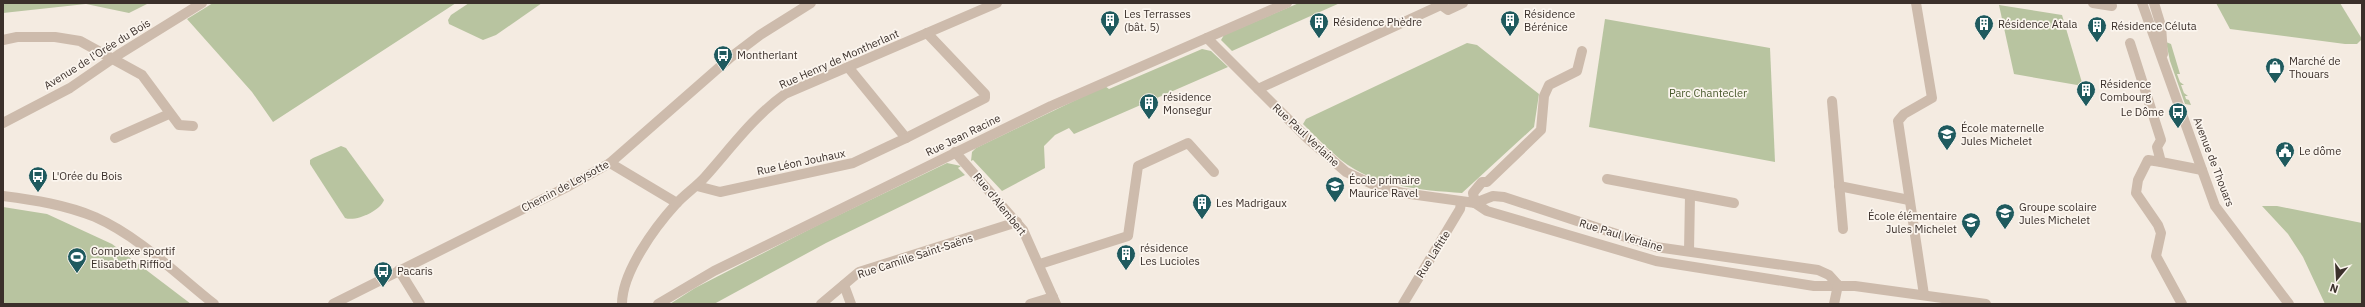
<svg xmlns="http://www.w3.org/2000/svg" width="2365" height="307" font-family="'IBM Plex Sans',sans-serif">
<style>
.green{fill:#b8c4a0}
.lines{fill:none;stroke-linecap:round;stroke-linejoin:round}
.minor{stroke:#cdbbac;stroke-width:10}
.labels{text-anchor:middle;stroke-width:3.5;stroke-linejoin:round;paint-order:stroke}
.poi-label{font-size:11px;fill:#3b302b;stroke:#fbf5ee;text-anchor:start}
.street-label{font-size:11px;fill:#3b302b;stroke:#fbf5ee}
.park-label{font-size:11px;fill:#4a5a2e;stroke:#fbf5ee}
</style>
<rect width="100%" height="100%" fill="#f4ebe1"/>
<g class="green">
<polygon points="3,3 149,3 129,13 86,4 3,13"/>
<polygon points="213,3 456,3 273,122 252,92 187,19"/>
<polygon points="469,3 542,3 496,35 483,40 449,24 448,20 451,15"/>
<polygon points="1299,3 1340,3 1232,51 1221,40 1224,35"/>
<polygon points="2216,3 2340,3 2362,39 2357,44 2345,44 2230,29"/>
<polygon points="1999,5 2062,15 2083,86 2014,74"/>
<polygon points="1605,19 1770,48 1775,162 1589,127"/>
<polygon points="2166,42 2171,44 2180,74 2177,74 2180,82 2184,85 2181,85 2184,93 2188,96 2185,96 2186,99 2189,100 2191,105 2185,104 2170,61"/>
<path d="M 1467,43 L 1477,45 L 1539,94 L 1534,127 L 1462,193 C 1421,190 1375,187 1341,160 C 1328,149 1315,136 1303,124 L 1306,119 Z"/>
<polygon points="1202,49 1211,51 1228,67 1074,134 1069,128 1055,135 1044,146 1045,168 1002,191 973,160 971,161 972,152 976,148 1105,86 1109,89"/>
<path d="M 341,146 L 346,148 L 384,200 C 380,211 356,222 345,218 L 310,164 L 310,160 L 313,158 Z"/>
<polygon points="947,163 961,166 958,168 965,175 826,243 714,304 670,304 695,288 816,226"/>
<polygon points="2262,206 2277,206 2362,223 2362,304 2325,304 2303,257 2288,234"/>
<polygon points="3,207 47,214 112,244 191,304 3,304"/>
</g>
<g class="lines">
<g class="minor">
<polyline points="1916,3 1932,98 1904,114 1898,121 1924,295"/>
<polyline points="2093,3 2112,6 2111,3"/>
<polyline points="2142,3 2215,206 2289,304"/>
<polyline points="2154,3 2161,26 2163,54"/>
<polyline points="1207,38 1308,139 1346,172 1372,184 1403,193 1475,203 1487,211 1656,261 1814,286 1855,286 1986,304"/>
<polyline points="3,40 17,37 55,37 80,41 142,75 179,125 193,126"/>
<polyline points="2130,43 2161,140 2157,147 2161,162 2202,170"/>
<polyline points="848,67 906,138 985,98 985,94 927,33"/>
<polyline points="1258,89 1441,5 1448,10 1463,3"/>
<polyline points="1832,101 1843,229"/>
<polyline points="3,123 70,88 118,55 202,3"/>
<polyline points="115,138 169,114"/>
<polyline points="955,152 1023,230 1056,304"/>
<polyline points="2161,162 2148,160 2138,180 2136,193 2158,225 2161,233 2156,256 2182,304"/>
<polyline points="610,163 677,203"/>
<polyline points="1607,179 1734,203"/>
<polyline points="697,186 720,192 853,163 906,138"/>
<polyline points="1839,186 1909,200"/>
<path d="M 3,196 C 35,200 66,205 95,217 C 140,237 176,274 214,304"/>
<polyline points="1475,203 1493,196 1504,197 1656,247 1818,270 1829,275 1838,285"/>
<polyline points="1475,203 1473,193 1482,182 1487,182 1541,130 1544,96 1549,85 1577,71 1582,51"/>
<polyline points="1689,251 1690,195"/>
<polyline points="1040,264 1128,236 1138,166 1188,143 1214,172"/>
<polyline points="399,270 420,304"/>
<polyline points="844,285 851,304"/>
<polyline points="333,304 569,186 610,163 731,57 760,35 811,3"/>
<path d="M 622,304 C 622,272 655,227 676,204 C 685,194 696,187 705,177 C 731,148 753,117 785,94 L 997,3"/>
<polyline points="658,304 714,271 1051,106 1287,3"/>
<polyline points="821,304 859,272 1017,222"/>
<polyline points="1030,304 1053,297"/>
<polyline points="1403,304 1460,209 1461,203"/>
<polyline points="1834,304 1838,285"/>
</g>
</g>
<defs>
<symbol id="building-pin" viewBox="-11 -11 22 30"><path d="M0 17L-7.5 6A9.5 9.5 0 1 1 7.5 6Z" fill="#1f5a5e" stroke="#fbf5ee"/><path d="M-4-6H4V6H1V3H-1V6H-4ZM-2.5-4.3h1.7v1.8h-1.7ZM.8-4.3h1.7v1.8H.8ZM-2.5-1h1.7V.8h-1.7ZM.8-1h1.7V.8H.8Z" fill="#fff"/></symbol>
<symbol id="bus-pin" viewBox="-11 -11 22 30"><path d="M0 17L-7.5 6A9.5 9.5 0 1 1 7.5 6Z" fill="#1f5a5e" stroke="#fbf5ee"/><path d="M-5-6H5V4H4V6H2V4H-2V6H-4V4H-5ZM-3.5-4V0h7V-4ZM-3.5 1.2v1.5H-2V1.2ZM2 1.2v1.5H3.5V1.2Z" fill="#fff"/></symbol>
<symbol id="shop-pin" viewBox="-11 -11 22 30"><path d="M0 17L-7.5 6A9.5 9.5 0 1 1 7.5 6Z" fill="#1f5a5e" stroke="#fbf5ee"/><path d="M-5-2.5h2.3a2.7 3.5 0 0 1 5.4 0H5L5.5 6h-11ZM-1.5-2.5h3a1.5 2.3 0 0 0-3 0Z" fill="#fff"/></symbol>
<symbol id="school-pin" viewBox="-11 -11 22 30"><path d="M0 17L-7.5 6A9.5 9.5 0 1 1 7.5 6Z" fill="#1f5a5e" stroke="#fbf5ee"/><path d="M0-5L7-2L0 1L-7-2ZM-4 1L0 2.5L4 1V4Q0 6-4 4Z" fill="#fff"/></symbol>
<symbol id="civic-pin" viewBox="-11 -11 22 30"><path d="M0 17L-7.5 6A9.5 9.5 0 1 1 7.5 6Z" fill="#1f5a5e" stroke="#fbf5ee"/><path d="M-.6-6.5H3V-4.5H.6V-3L4-1V1h2V6H-6V1h2V-1L-.6-3ZM-1.2 2.5V6h2.4V2.5Z" fill="#fff"/></symbol>
<symbol id="stadium-pin" viewBox="-11 -11 22 30"><path d="M0 17L-7.5 6A9.5 9.5 0 1 1 7.5 6Z" fill="#1f5a5e" stroke="#fbf5ee"/><path d="M0-5a6.5 5 0 1 0 0 10a6.5 5 0 1 0 0-10ZM-3.5-1.8h7v3.6h-7Z" fill="#fff"/></symbol>
</defs>
<g fill-rule="evenodd">
<use href="#building-pin" x="1099" y="9" width="22" height="30"/>
<use href="#building-pin" x="1499" y="9" width="22" height="30"/>
<use href="#building-pin" x="1308" y="11" width="22" height="30"/>
<use href="#building-pin" x="1973" y="13" width="22" height="30"/>
<use href="#building-pin" x="2086" y="15" width="22" height="30"/>
<use href="#bus-pin" x="712" y="44" width="22" height="30"/>
<use href="#shop-pin" x="2264" y="56" width="22" height="30"/>
<use href="#building-pin" x="2075" y="79" width="22" height="30"/>
<use href="#building-pin" x="1138" y="92" width="22" height="30"/>
<use href="#bus-pin" x="2167" y="101" width="22" height="30"/>
<use href="#school-pin" x="1936" y="123" width="22" height="30"/>
<use href="#civic-pin" x="2274" y="140" width="22" height="30"/>
<use href="#bus-pin" x="27" y="165" width="22" height="30"/>
<use href="#school-pin" x="1324" y="175" width="22" height="30"/>
<use href="#building-pin" x="1191" y="192" width="22" height="30"/>
<use href="#school-pin" x="1994" y="202" width="22" height="30"/>
<use href="#school-pin" x="1960" y="211" width="22" height="30"/>
<use href="#building-pin" x="1115" y="243" width="22" height="30"/>
<use href="#stadium-pin" x="66" y="246" width="22" height="30"/>
<use href="#bus-pin" x="372" y="260" width="22" height="30"/>
</g>
<g class="labels">
<g class="poi-label">
<text x="1124" y="18">Les Terrasses<tspan x="1124" dy="13">(bât. 5)</tspan></text>
<text x="1524" y="18">Résidence<tspan x="1524" dy="13">Bérénice</tspan></text>
<text x="1333" y="26">Résidence Phèdre</text>
<text x="1998" y="28">Résidence Atala</text>
<text x="2111" y="30">Résidence Céluta</text>
<text x="737" y="59">Montherlant</text>
<text x="2289" y="65">Marché de<tspan x="2289" dy="13">Thouars</tspan></text>
<text x="2100" y="88">Résidence<tspan x="2100" dy="13">Combourg</tspan></text>
<text x="1163" y="101">résidence<tspan x="1163" dy="13">Monsegur</tspan></text>
<text x="2164" y="116" text-anchor="end">Le Dôme</text>
<text x="1961" y="132">École maternelle<tspan x="1961" dy="13">Jules Michelet</tspan></text>
<text x="2299" y="155">Le dôme</text>
<text x="52" y="180">L'Orée du Bois</text>
<text x="1349" y="184">École primaire<tspan x="1349" dy="13">Maurice Ravel</tspan></text>
<text x="1216" y="207">Les Madrigaux</text>
<text x="2019" y="211">Groupe scolaire<tspan x="2019" dy="13">Jules Michelet</tspan></text>
<text x="1957" y="220" text-anchor="end">École élémentaire<tspan x="1957" dy="13">Jules Michelet</tspan></text>
<text x="1140" y="252">résidence<tspan x="1140" dy="13">Les Lucioles</tspan></text>
<text x="91" y="255">Complexe sportif<tspan x="91" dy="13">Elisabeth Riffiod</tspan></text>
<text x="397" y="275">Pacaris</text>
</g>
<g class="street-label">
<text transform="translate(97 54) rotate(-32)" y="4">Avenue de l'Orée du Bois</text>
<text transform="translate(839 59) rotate(-24)" y="4">Rue Henry de Montherlant</text>
<text transform="translate(963 135) rotate(-26)" y="4">Rue Jean Racine</text>
<text transform="translate(1306 135) rotate(43)" y="4">Rue Paul Verlaine</text>
<text transform="translate(801 162) rotate(-12)" y="4">Rue Léon Jouhaux</text>
<text transform="translate(2214 162) rotate(69)" y="4">Avenue de Thouars</text>
<text transform="translate(565 186) rotate(-28)" y="4">Chemin de Leysotte</text>
<text transform="translate(1000 204) rotate(51)" y="4">Rue d'Alembert</text>
<text transform="translate(1621 235) rotate(17)" y="4">Rue Paul Verlaine</text>
<text transform="translate(1433 254) rotate(-58)" y="4">Rue Lafitte</text>
<text transform="translate(915 256) rotate(-18)" y="4">Rue Camille Saint-Saëns</text>
</g>
<g class="park-label">
<text x="1708" y="97">Parc Chantecler</text>
</g>
</g>
<rect width="2365" height="307" fill="none" stroke="#3b302b" stroke-width="8"/>
<g transform="translate(2337 279) rotate(198)" stroke="#fbf5ee" stroke-width="3" paint-order="stroke">
<path d="M0-3L7 15L0 10L-7 15Z" fill="#3b302b"/>
<text y="-6" font-size="11" font-weight="bold" text-anchor="middle" fill="#3b302b">N</text>
</g>
</svg>
